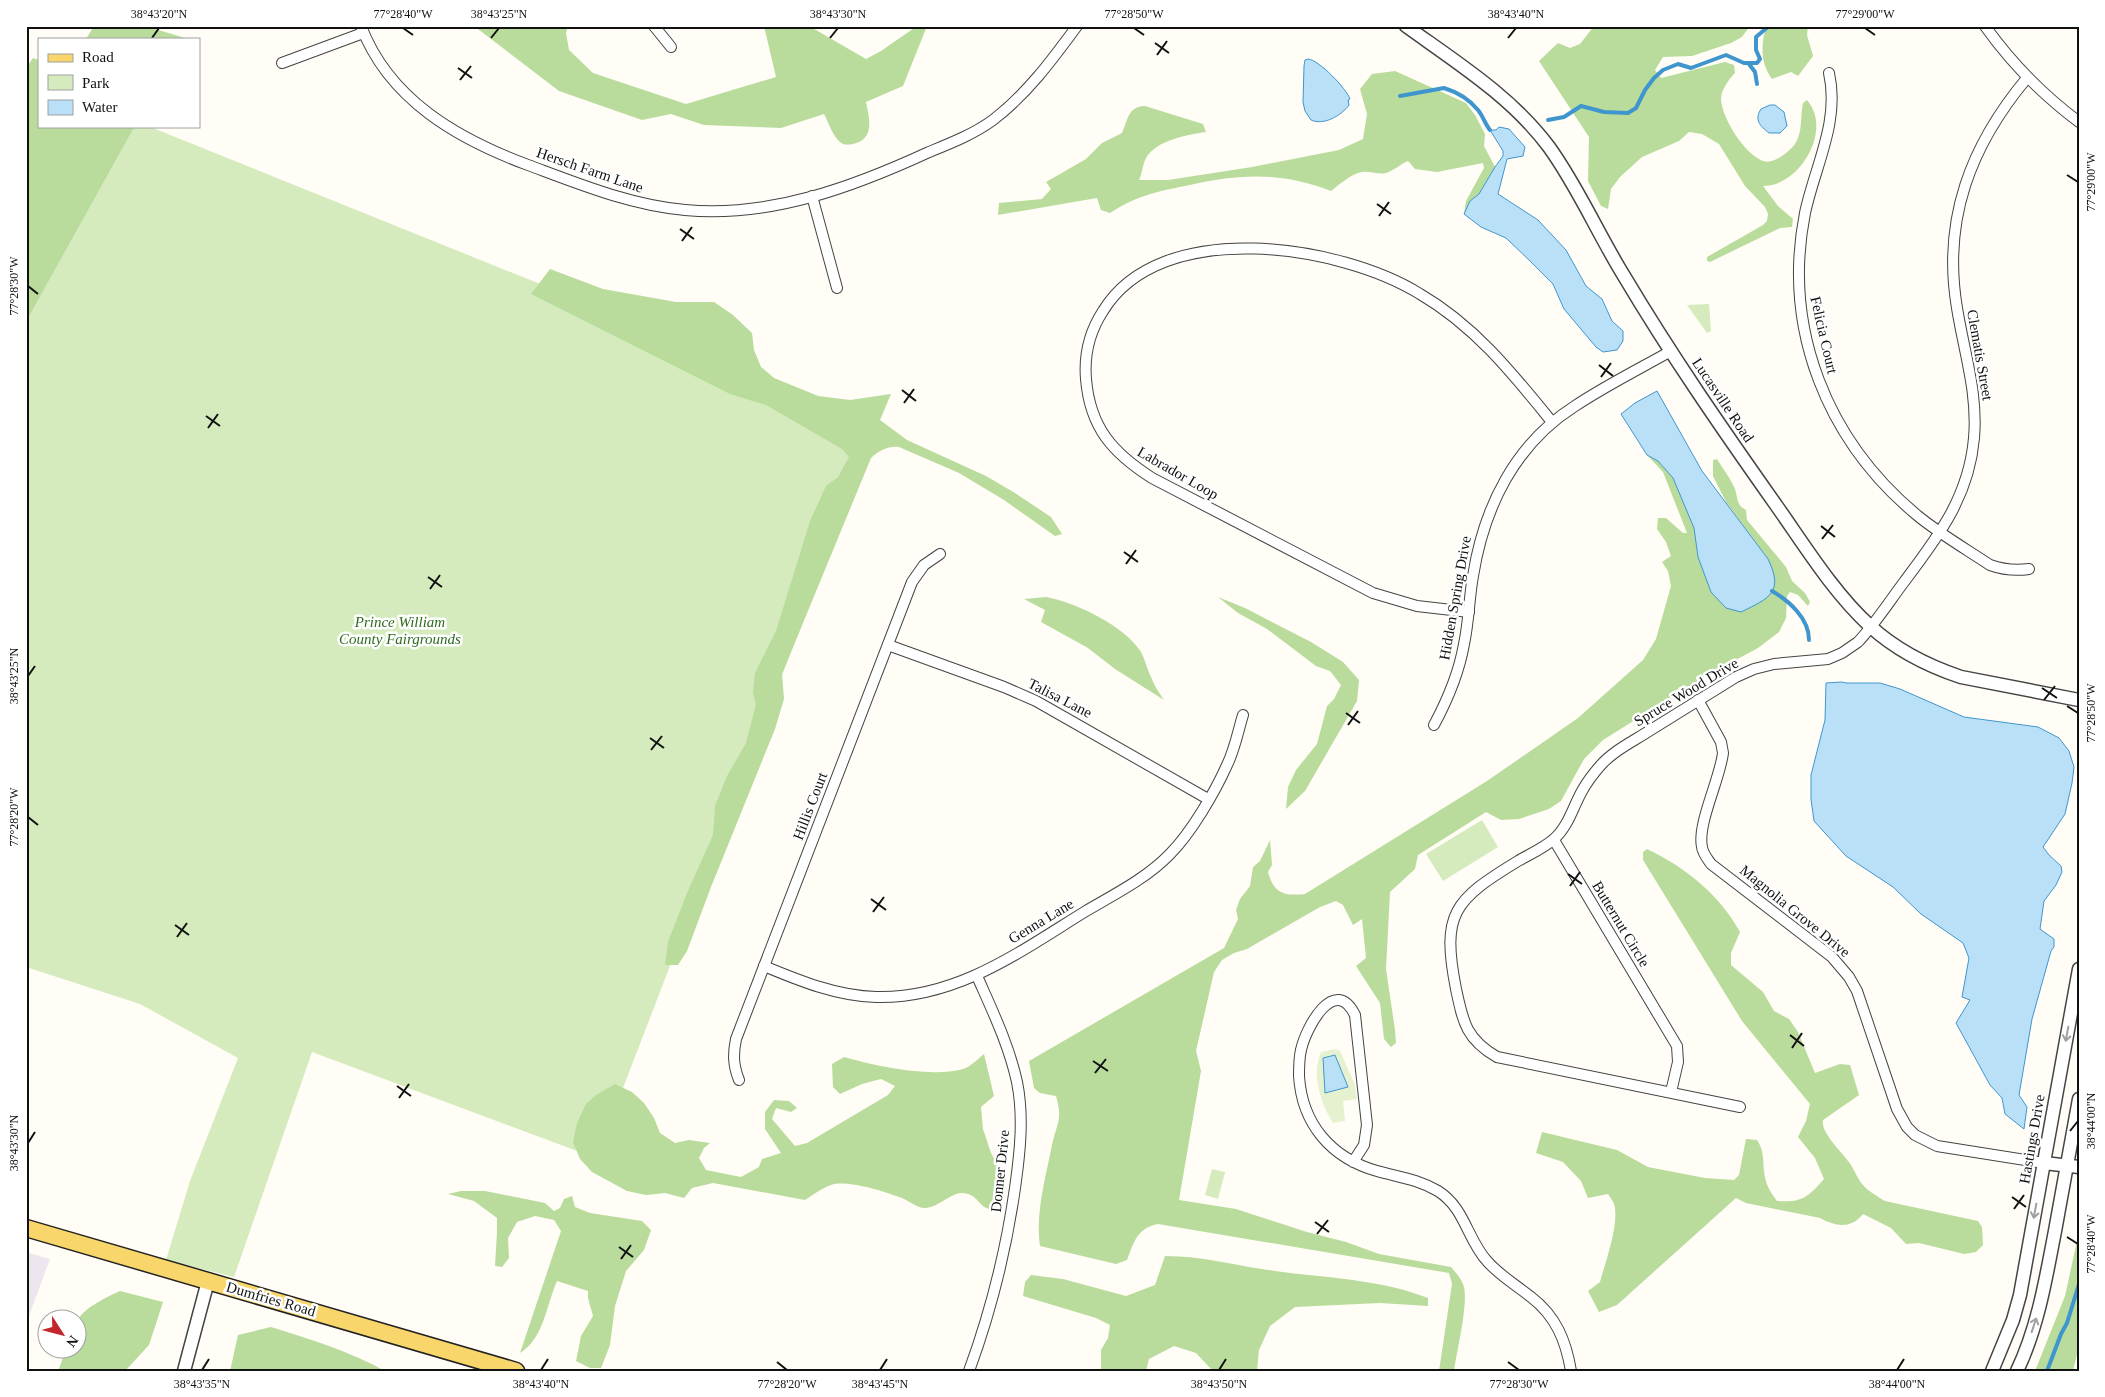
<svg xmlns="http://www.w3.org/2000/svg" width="2105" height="1397" font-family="Georgia,serif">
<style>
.industrial{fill:#eee6ef}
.green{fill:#d5ebbd}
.forest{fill:#b9dc9c}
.pitch{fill:#e6f2cf}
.water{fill:#b9e0f7;stroke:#3f96cf}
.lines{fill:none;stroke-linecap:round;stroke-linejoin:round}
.stream{stroke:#3f96cf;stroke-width:4}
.minor-casing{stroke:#444;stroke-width:12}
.tertiary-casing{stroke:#444;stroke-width:15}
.primary-casing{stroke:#222;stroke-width:19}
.minor{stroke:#fff;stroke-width:10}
.tertiary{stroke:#fff;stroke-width:12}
.primary{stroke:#f9d66b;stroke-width:16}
.oneway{stroke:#a0a0a0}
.ticks{fill:none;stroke:#111;stroke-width:2}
.labels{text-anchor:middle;stroke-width:5;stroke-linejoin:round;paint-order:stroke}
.street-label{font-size:15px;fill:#111;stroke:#fff}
.park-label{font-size:15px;font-style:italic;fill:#2f6b1f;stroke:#fff}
.neatline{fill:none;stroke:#111;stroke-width:2}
.ticks-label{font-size:12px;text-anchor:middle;fill:#111}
</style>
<rect width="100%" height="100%" fill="#fffdf5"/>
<polygon class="industrial" points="26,1252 50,1259 26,1324"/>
<g class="green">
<polygon points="135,126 148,126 880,421 596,1158 312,1052 234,1277 166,1260 190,1181 238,1058 140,1004 26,967 26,322"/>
<polygon points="1709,304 1711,331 1707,333 1687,305"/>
<polygon points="1482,820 1498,847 1443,881 1426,854"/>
<polygon points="1212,1169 1225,1172 1218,1199 1205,1195"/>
</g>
<g class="forest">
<polygon points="94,26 145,26 185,38 86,39"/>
<path d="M 474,26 L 568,26 L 566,33 L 569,50 L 593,73 L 686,104 L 776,77 L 764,26 L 809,26 L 866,59 L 881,51 L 917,26 L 927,26 L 903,86 L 866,102 C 869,117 875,137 856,143 C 850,145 845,146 840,142 C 832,135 829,123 824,114 L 781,128 L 704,125 L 671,114 L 642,120 L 559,91 Z"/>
<path d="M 1594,26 L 1750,26 L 1742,37 L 1731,43 L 1692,56 L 1663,57 L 1655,70 L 1661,78 L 1725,62 L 1734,65 L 1735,73 C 1729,79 1721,90 1721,99 C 1722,118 1744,154 1763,161 C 1773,165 1789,152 1795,144 C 1803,132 1800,116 1803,103 L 1807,100 C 1833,130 1800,186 1763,186 L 1778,206 L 1793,219 L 1792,227 L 1780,228 L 1710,262 L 1707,261 L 1707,257 L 1763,225 L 1767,221 L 1768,214 L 1765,207 L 1745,186 L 1719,144 L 1702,134 L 1689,132 L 1679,141 L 1642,157 L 1620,177 L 1611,189 L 1608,209 L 1601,206 L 1588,181 L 1589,137 L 1539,61 L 1558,43 L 1570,48 L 1580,44 Z"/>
<path d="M 1766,26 L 1808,26 L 1807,35 L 1813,56 L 1798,76 L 1791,72 L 1772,79 C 1760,62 1761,46 1766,26 Z"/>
<polygon points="33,58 39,60 39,126 135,126 26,322 26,68"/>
<path d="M 1395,71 L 1466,103 L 1475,115 L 1485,134 L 1484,146 L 1495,167 L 1479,194 L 1470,201 L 1464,214 L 1466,201 L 1484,168 L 1483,163 L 1437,172 L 1415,169 L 1408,161 C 1401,164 1393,171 1386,173 C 1378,175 1370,171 1362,172 C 1351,174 1340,184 1331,191 C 1280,171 1237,174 1185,186 C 1155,192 1136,196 1110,213 L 1101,210 L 1097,198 L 998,215 L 999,203 L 1042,199 L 1051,189 L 1046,182 L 1086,159 L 1102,143 L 1122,133 C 1128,120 1128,106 1145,106 L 1203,124 L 1206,132 C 1186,135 1157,140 1146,158 C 1143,163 1142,174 1139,180 L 1168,180 L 1252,167 L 1339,150 L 1363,139 L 1367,114 L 1360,89 L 1372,74 Z"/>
<path d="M 550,269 L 603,289 L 676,302 L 714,302 L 733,315 L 752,333 L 754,350 L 761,367 L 774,378 L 818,396 L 850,400 L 891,394 L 880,420 L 907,440 L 986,476 L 1015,493 L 1051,517 L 1062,534 L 1055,536 L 1004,500 L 959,473 L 899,447 C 888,446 880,450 871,458 L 782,674 L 784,699 L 775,729 L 711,887 L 687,951 L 678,965 L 665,965 L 668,942 L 687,893 L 713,835 L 715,806 L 727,776 L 746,743 L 756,704 L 753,693 L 755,673 L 776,631 L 810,521 L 826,486 L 838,477 L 849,457 L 842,449 L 766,405 L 730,394 L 531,294 Z"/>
<path d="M 1647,455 L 1658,461 L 1673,478 L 1694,528 L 1698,557 L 1768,559 L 1726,502 L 1713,476 L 1713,460 L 1717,459 C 1723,469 1731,479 1735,489 C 1738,498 1736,505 1746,510 L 1747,520 L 1786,567 L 1792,581 L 1805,593 L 1810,602 L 1808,606 L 1798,595 L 1790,592 L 1787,596 L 1786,618 L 1779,632 L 1758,648 L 1704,677 L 1603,740 L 1584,759 L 1561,801 L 1549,809 L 1519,819 L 1501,820 L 1486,812 L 1418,855 L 1415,869 L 1390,892 L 1386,969 L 1395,1030 L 1396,1043 L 1391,1047 L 1384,1039 L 1380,1003 L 1356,966 L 1366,958 L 1362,919 L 1353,925 L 1343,905 L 1336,901 L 1320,907 L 1247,949 L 1234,953 L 1222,960 L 1214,972 L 1196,1051 L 1201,1071 L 1179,1200 L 1236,1209 L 1307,1232 L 1346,1242 L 1379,1254 L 1451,1267 C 1456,1273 1462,1279 1464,1287 C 1468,1307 1457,1349 1454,1371 L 1439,1371 L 1452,1284 L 1449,1273 L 1158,1224 C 1137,1228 1134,1242 1127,1260 L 1116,1264 L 1040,1246 C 1035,1214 1046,1176 1052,1145 C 1057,1122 1063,1120 1056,1096 L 1040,1093 L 1034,1088 L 1029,1061 L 1224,948 L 1238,919 L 1236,910 L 1240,899 L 1250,886 L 1253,867 L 1260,861 L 1270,840 L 1272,865 L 1268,872 C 1274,894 1284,896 1305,894 L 1487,781 L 1578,718 L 1643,660 L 1656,639 L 1671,586 L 1668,571 L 1662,562 L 1671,556 L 1666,542 L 1657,529 L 1658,518 L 1666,518 L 1683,533 L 1687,533 L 1663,472 Z"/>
<path d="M 1046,597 C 1075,602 1125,626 1141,652 C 1145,659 1147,669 1151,677 C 1154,685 1159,693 1164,700 L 1115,669 L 1088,648 L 1041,622 L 1045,610 L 1024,599 Z"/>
<polygon points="1218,597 1245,608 1311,642 1343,662 1359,680 1357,701 1305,791 1286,809 1288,787 1296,770 1317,744 1327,706 1334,699 1341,685 1330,671 1316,666 1267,629 1238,613"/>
<path d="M 1647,849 C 1685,867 1720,895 1740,932 L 1731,953 L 1731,965 L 1763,992 L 1774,1011 L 1789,1019 L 1798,1032 L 1815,1073 L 1840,1064 L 1850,1065 L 1859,1095 L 1823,1120 C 1820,1133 1844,1154 1851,1165 C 1855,1171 1858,1180 1863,1185 C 1869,1192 1877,1196 1885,1201 L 1978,1221 L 1982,1227 L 1983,1245 L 1976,1252 L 1964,1254 L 1919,1243 L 1906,1244 L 1891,1228 L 1863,1214 C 1851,1229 1836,1227 1820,1218 L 1746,1203 L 1736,1198 L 1617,1305 L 1599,1312 L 1588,1291 L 1600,1282 C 1605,1263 1620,1223 1614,1204 C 1613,1201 1610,1197 1608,1194 L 1588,1198 L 1581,1181 L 1563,1162 L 1536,1153 L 1542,1132 L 1617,1150 L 1648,1167 L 1705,1178 L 1734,1180 L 1739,1175 L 1746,1139 L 1757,1140 C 1764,1150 1763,1160 1764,1171 C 1765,1183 1770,1192 1777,1201 C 1802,1203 1808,1197 1824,1179 L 1815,1158 L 1798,1137 L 1806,1121 L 1810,1104 L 1742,1021 L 1643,860 L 1643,852 Z"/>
<path d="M 984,1054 L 994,1096 L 981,1107 L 983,1129 L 991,1153 L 998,1166 L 997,1193 L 992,1210 C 977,1206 980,1198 968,1194 C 953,1189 941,1207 926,1208 C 919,1209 909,1201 902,1198 C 886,1192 847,1179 831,1185 C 822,1188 813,1195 805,1200 L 713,1183 L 692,1188 L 684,1198 L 665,1193 L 646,1195 L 627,1191 L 592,1172 L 580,1159 L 573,1142 L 577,1123 L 586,1104 L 596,1095 L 615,1084 L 632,1092 L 644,1103 L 654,1118 L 660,1133 L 675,1143 L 689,1140 L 710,1143 L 704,1148 L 699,1158 L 706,1170 L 741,1177 L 759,1167 L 762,1159 L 781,1153 L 765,1129 L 765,1112 L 774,1100 L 789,1101 L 797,1108 L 791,1112 L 776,1108 L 772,1119 L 795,1146 L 807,1143 L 888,1095 L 895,1086 L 881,1079 L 862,1084 L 840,1094 L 833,1087 L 832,1064 L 844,1057 C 876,1066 934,1079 966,1068 C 972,1065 979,1058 984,1054 Z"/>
<path d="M 461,1191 L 485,1191 L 545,1203 L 554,1211 L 560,1208 L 564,1199 L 572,1196 L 575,1207 L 590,1213 L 642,1221 L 651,1230 L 644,1250 L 626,1271 L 615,1306 L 610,1345 L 601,1368 L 590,1368 L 576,1361 L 581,1336 L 593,1316 L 588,1298 L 588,1291 L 557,1281 C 546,1306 544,1338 520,1353 L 561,1231 L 554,1220 L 535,1216 L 517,1222 L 508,1238 L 509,1258 L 502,1267 L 495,1266 L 497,1232 L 497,1218 L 474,1201 L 448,1194 Z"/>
<polygon points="2079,1232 2079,1346 2073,1371 2035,1371 2065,1296"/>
<path d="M 1165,1256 C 1204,1256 1237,1266 1275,1271 C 1326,1278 1380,1279 1428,1298 L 1428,1306 L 1380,1303 L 1295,1307 L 1270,1326 L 1259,1350 L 1257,1371 L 1213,1371 L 1196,1353 L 1174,1346 L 1149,1359 L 1146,1371 L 1101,1371 L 1101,1350 L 1108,1338 L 1110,1325 L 1096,1318 L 1023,1296 L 1025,1282 L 1031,1275 L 1063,1279 L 1126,1296 L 1155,1285 Z"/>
<path d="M 120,1291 L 163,1302 L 149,1345 L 125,1371 L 58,1371 L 66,1350 L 78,1350 C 78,1341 75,1329 78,1321 C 81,1309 109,1296 120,1291 Z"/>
<path d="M 271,1327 C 310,1339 349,1351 385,1371 L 230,1371 L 238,1335 Z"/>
</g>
<path class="pitch" d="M 1335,1049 L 1340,1051 L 1355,1085 L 1357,1099 L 1343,1101 L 1345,1121 L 1333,1123 C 1321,1104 1311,1075 1321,1052 Z"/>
<g class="water">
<path d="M 1308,59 C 1319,60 1346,88 1350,99 L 1348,100 L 1349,105 C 1342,115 1324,126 1311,120 L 1305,111 L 1303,102 L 1304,66 L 1305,60 Z"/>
<path d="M 1770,105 L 1775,105 L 1784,112 L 1787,126 L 1780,133 L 1769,133 C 1760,126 1754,120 1761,109 Z"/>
<polygon points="1499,127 1509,129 1525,147 1523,156 1507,159 1498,194 1538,220 1566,250 1586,286 1602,299 1612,321 1623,331 1623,341 1617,350 1603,352 1596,347 1564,309 1553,284 1529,260 1506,238 1481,227 1464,214 1470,201 1479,194 1495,167 1503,156 1503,151 1490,130 1496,130"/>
<path d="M 1657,391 L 1702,471 L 1768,559 C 1784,592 1770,598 1741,612 L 1726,608 L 1711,592 L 1698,557 L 1694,528 L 1673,478 L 1658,461 L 1647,455 L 1621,414 L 1635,403 Z"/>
<polygon points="1842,682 1846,683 1880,683 1900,689 1964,717 2038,727 2059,738 2069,751 2074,767 2072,783 2065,814 2043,847 2049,855 2061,866 2062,872 2056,885 2044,901 2040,929 2054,939 2054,947 2051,951 2032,1019 2019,1095 2027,1107 2024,1129 2005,1114 2002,1098 1990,1085 1956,1023 1970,1000 1962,997 1969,958 1963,943 1921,914 1893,887 1846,856 1814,821 1811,799 1811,775 1825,720 1826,683"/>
<polygon points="1335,1055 1348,1087 1325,1093 1323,1058"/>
</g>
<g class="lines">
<g class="stream">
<polyline points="1749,64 1755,72 1757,84"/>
<path d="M 1400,96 L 1444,88 C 1457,92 1469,99 1478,110 C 1483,116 1485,124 1490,130"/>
<polyline points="1548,120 1564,117 1581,106 1604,112 1628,113 1636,108 1645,90 1654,78 1663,70 1678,64 1691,68 1726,55 1744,63 1757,63 1760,59 1756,50 1756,37 1769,26"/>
<path d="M 1772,591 C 1789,601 1809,618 1809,640"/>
<polyline points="2047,1371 2061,1334 2067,1323 2079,1284"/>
</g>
<defs>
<g id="minor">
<path d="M 361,26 C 389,100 458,139 528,165 C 579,184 630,205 685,210 C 770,218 853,187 929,152 C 951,143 974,134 993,120 C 1027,94 1052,60 1077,26"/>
<polyline points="654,26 671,47"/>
<path d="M 1985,26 C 2012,64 2043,95 2079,122"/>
<polyline points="282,63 363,33"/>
<path d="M 1829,73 C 1840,122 1815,166 1805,213 C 1782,329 1827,441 1918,516 C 1940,534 1966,549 1990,565 C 2004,570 2015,571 2029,569"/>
<polyline points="812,196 837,288"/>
<path d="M 1469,612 L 1417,606 L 1373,593 L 1152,478 C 1113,453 1090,428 1086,379 C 1084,355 1090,331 1103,311 C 1161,216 1341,245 1420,294 C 1475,326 1513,374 1552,422"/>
<polyline points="888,645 1004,687 1036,701 1208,799"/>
<path d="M 1698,700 L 1721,742 L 1723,753 C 1720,779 1697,824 1702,847 C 1703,854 1707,858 1711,864 L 1832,957 L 1849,977 L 1857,991 L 1897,1109 L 1907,1127 L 1915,1135 L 1937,1146 L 2044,1163"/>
<path d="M 1434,725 C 1448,699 1459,673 1464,644 C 1469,621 1469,598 1473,576 C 1484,507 1515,444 1575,406 C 1605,386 1639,369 1671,351"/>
<polyline points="1554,840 1677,1046 1678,1062 1671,1092"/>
<path d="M 764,966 C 800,981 837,996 876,997 C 957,999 1021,951 1086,911 C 1115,894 1147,878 1170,854 C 1191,833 1215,792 1227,765 C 1235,749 1238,731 1243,715"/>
<path d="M 739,1080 C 733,1065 733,1054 736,1039 L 912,582 L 924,565 L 940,554"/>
<path d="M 1740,1107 L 1497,1057 C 1466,1039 1463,1022 1456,989 C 1441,913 1454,900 1518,861 C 1530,854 1544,848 1554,839 C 1568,827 1573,807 1582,791 C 1587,782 1593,774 1600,766 C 1613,751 1632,742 1649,731 C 1678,713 1707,695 1736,677 L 1754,669 L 1774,664 L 1828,659 L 1842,653 L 1858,642 C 1875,624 1889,602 1904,582 C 1938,537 1969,497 1974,438 C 1978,393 1964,352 1957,308 C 1942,219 1971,145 2027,78"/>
<path d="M 1353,1162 L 1364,1145 L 1367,1125 L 1355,1015 C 1335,974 1306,1027 1301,1050 C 1299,1058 1299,1068 1299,1076 C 1302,1124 1331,1158 1377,1171 C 1398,1177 1418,1179 1438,1191 C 1465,1208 1467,1239 1487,1261 C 1499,1275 1516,1285 1531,1297 C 1556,1316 1566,1341 1571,1371"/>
<path d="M 969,1371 C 991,1311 1006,1251 1015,1188 C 1020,1153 1024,1117 1017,1082 C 1009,1045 992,1010 977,976"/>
</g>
<g id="tertiary">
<path d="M 1406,26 C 1456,62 1512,97 1549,147 C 1578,187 1598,234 1624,276 C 1671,355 1723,430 1776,505 C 1805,546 1833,592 1870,626 C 1896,650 1928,666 1961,677 L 2079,700"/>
<polyline points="2044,1163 2079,1167"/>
<polyline points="184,1371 208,1281"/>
<polyline points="1992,1371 2013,1320 2020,1295 2079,969"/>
<path d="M 2017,1371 C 2038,1327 2046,1278 2055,1231 C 2063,1187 2071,1143 2079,1099"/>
</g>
<polyline id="primary" points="26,1228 516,1371"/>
</defs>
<use href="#minor" class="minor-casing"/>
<use href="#tertiary" class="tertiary-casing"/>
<use href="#primary" class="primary-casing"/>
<use href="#minor" class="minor"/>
<use href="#tertiary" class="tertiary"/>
<use href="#primary" class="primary"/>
</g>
<defs><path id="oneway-shaft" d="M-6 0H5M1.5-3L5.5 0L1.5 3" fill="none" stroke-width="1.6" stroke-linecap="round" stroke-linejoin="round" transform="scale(1.25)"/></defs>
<g class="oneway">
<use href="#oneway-shaft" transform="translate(2067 1034) rotate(100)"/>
<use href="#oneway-shaft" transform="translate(2035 1211) rotate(100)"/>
<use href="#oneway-shaft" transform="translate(2034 1325) rotate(-72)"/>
</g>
<path class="ticks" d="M 403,28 L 413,35M 1134,28 L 1144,35M 1865,28 L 1875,35M 152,38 L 159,28M 491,38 L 499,28M 830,38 L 838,28M 1508,38 L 1516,28M 1155,43 L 1169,53M 1157,55 L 1167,41M 458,68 L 472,78M 460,80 L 471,66M 2067,175 L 2078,182M 1377,204 L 1391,214M 1379,216 L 1389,202M 680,229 L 694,239M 682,241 L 692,227M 28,286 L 38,294M 1599,365 L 1613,376M 1601,377 L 1611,363M 902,390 L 916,401M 904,403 L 914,389M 206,416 L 220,426M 208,428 L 218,414M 1821,526 L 1835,537M 1822,539 L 1833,525M 1124,552 L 1138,562M 1126,564 L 1136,550M 428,577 L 442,587M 430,589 L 440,575M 28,676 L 35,666M 2042,688 L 2057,698M 2044,700 L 2055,686M 2067,706 L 2078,713M 1346,713 L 1360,723M 1348,725 L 1358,711M 650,738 L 664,748M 651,750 L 662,736M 28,817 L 38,825M 1568,874 L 1582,884M 1570,886 L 1580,872M 871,899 L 886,910M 873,912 L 884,897M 175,925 L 189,935M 177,937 L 187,923M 1790,1035 L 1804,1046M 1792,1048 L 1802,1033M 1093,1061 L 1108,1071M 1095,1073 L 1106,1059M 397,1086 L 411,1096M 399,1098 L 409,1084M 2070,1131 L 2078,1121M 28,1143 L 35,1132M 2012,1197 L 2026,1207M 2014,1209 L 2024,1195M 1315,1222 L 1329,1232M 1317,1234 L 1328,1220M 2067,1237 L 2078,1244M 619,1247 L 633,1257M 621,1259 L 631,1245M 777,1362 L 787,1370M 1508,1362 L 1519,1370M 202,1370 L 209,1359M 541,1370 L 548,1359M 880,1370 L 887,1359M 1219,1370 L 1226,1359M 1897,1370 L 1904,1359"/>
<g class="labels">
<g class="street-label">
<text transform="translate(590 170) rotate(19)" y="5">Hersch Farm Lane</text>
<text transform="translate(1824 335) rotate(77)" y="5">Felicia Court</text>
<text transform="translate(1980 355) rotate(80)" y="5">Clematis Street</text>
<text transform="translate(1723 400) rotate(56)" y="5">Lucasville Road</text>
<text transform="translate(1178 473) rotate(30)" y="5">Labrador Loop</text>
<text transform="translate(1455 598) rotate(-80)" y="5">Hidden Spring Drive</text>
<text transform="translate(1686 692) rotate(-31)" y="5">Spruce Wood Drive</text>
<text transform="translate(1060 698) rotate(27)" y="5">Talisa Lane</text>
<text transform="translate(810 806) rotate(-69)" y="5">Hillis Court</text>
<text transform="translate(1795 911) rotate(39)" y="5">Magnolia Grove Drive</text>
<text transform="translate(1041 921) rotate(-31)" y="5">Genna Lane</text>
<text transform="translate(1621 924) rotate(59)" y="5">Butternut Circle</text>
<text transform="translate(2032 1139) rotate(-80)" y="5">Hastings Drive</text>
<text transform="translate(1000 1171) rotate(-84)" y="5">Donner Drive</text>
<text transform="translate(271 1299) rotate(16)" y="5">Dumfries Road</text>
</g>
<g class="park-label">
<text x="400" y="627">Prince William<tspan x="400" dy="17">County Fairgrounds</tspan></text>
</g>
</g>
<rect width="2105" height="1397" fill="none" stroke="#ffffff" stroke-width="55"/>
<rect x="38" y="38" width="162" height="90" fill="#ffffff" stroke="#a0a0a0"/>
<rect x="48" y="54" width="25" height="8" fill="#f9d66b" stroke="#a0a0a0"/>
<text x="82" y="62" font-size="15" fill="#111111">Road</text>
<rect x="48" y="75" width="25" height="15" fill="#d5ebbd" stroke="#a0a0a0"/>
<text x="82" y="88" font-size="15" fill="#111111">Park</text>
<rect x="48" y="100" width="25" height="15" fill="#b9e0f7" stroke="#a0a0a0"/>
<text x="82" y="112" font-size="15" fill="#111111">Water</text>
<g transform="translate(62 1334) rotate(126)"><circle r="24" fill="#ffffff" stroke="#a0a0a0"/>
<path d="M0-4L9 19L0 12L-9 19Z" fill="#c4262e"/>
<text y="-8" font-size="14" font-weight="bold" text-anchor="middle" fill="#111111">N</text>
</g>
<rect x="28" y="28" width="2050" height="1342" class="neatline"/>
<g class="ticks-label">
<text x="159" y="18">38°43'20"N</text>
<text x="403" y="18">77°28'40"W</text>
<text x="499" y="18">38°43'25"N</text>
<text x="838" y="18">38°43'30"N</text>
<text x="1134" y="18">77°28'50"W</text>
<text x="1516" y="18">38°43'40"N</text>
<text x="1865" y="18">77°29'00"W</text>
<text transform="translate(2091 182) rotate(-90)" y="4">77°29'00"W</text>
<text transform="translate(14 286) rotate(-90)" y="4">77°28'30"W</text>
<text transform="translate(14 676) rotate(-90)" y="4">38°43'25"N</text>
<text transform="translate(2091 713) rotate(-90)" y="4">77°28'50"W</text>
<text transform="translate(14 817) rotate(-90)" y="4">77°28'20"W</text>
<text transform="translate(2091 1121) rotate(-90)" y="4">38°44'00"N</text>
<text transform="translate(14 1143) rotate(-90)" y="4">38°43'30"N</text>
<text transform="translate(2091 1244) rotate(-90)" y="4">77°28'40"W</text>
<text x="202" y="1388">38°43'35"N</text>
<text x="541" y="1388">38°43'40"N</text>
<text x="787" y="1388">77°28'20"W</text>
<text x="880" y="1388">38°43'45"N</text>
<text x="1219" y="1388">38°43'50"N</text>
<text x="1519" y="1388">77°28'30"W</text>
<text x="1897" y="1388">38°44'00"N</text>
</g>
</svg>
